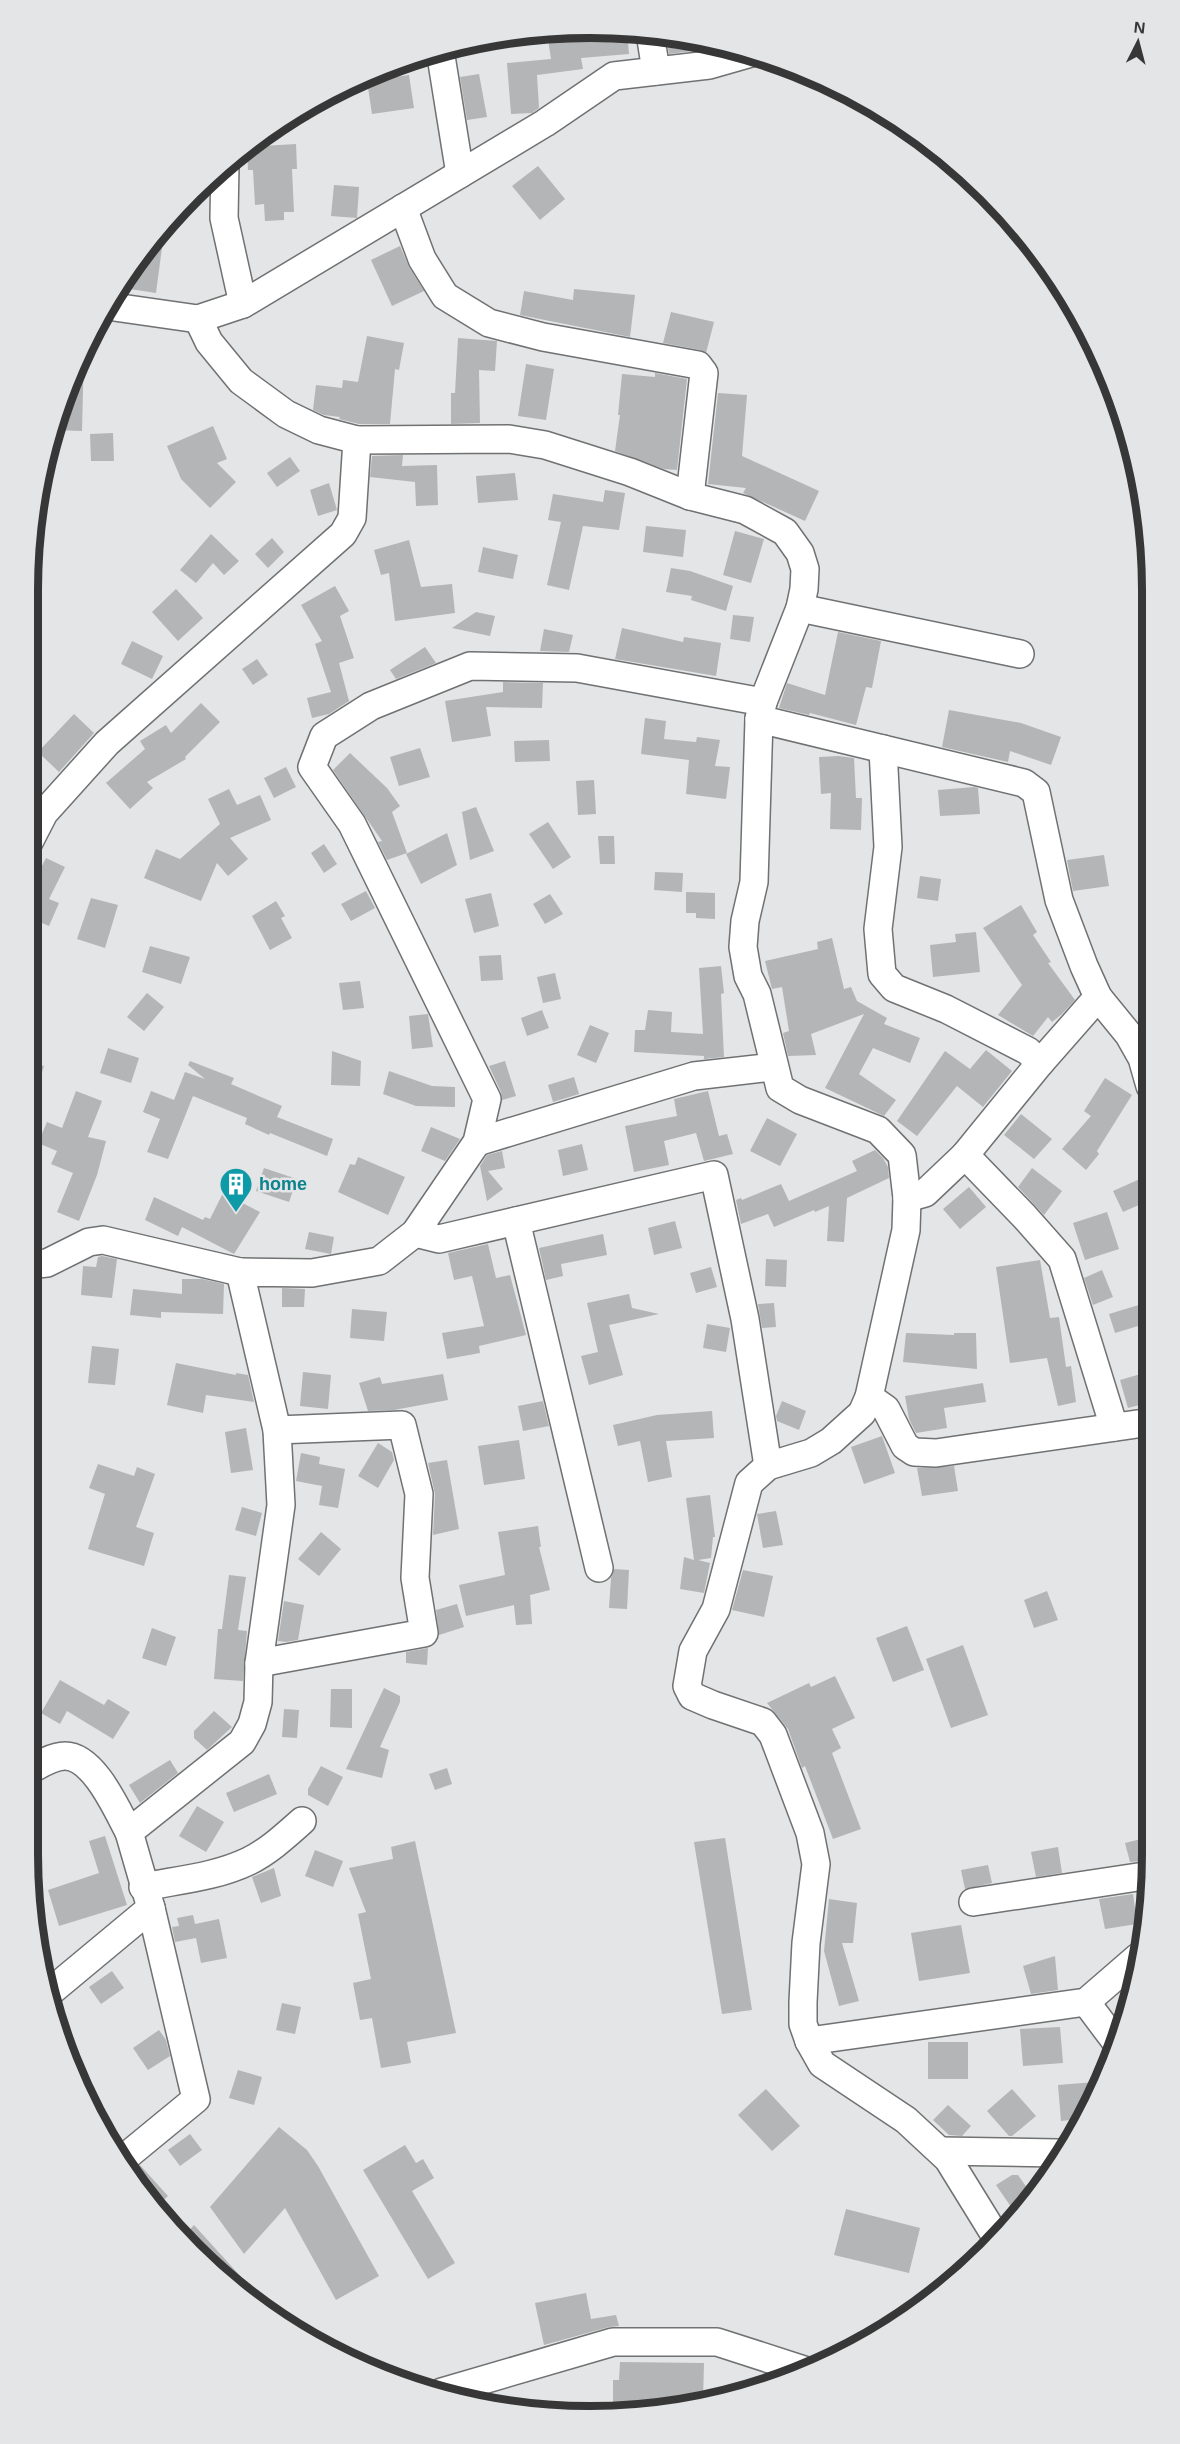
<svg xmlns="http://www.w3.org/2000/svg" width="1180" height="2444" font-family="Helvetica,sans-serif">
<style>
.building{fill:#b4b5b6}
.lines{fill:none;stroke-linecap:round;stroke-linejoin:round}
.minor-casing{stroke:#707172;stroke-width:30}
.minor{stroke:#fff;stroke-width:27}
.labels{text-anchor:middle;stroke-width:5;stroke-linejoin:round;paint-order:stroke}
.culture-label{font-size:18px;font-weight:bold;fill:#0d838f;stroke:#e4e5e6;text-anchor:start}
.rim{fill:none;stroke:#373737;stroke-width:8}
</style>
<rect width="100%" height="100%" fill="#e4e5e6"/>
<g class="building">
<polygon points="577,29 577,31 606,29 627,31 629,54 581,58 583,69 537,75 539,108 532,113 511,114 507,63 551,59 547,33"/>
<polygon points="666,35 691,37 692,51 669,54"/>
<polygon points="479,74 487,117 467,120 460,77"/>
<polygon points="409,75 414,108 372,114 367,81"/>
<polygon points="296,144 297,169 292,169 294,212 284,212 284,220 265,221 264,204 255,205 253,170 248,170 247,147"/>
<polygon points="538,166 565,199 540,220 512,186"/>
<polygon points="334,185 359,187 357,218 331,216"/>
<polygon points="165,225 156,293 123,288 125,274"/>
<polygon points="400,246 409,267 424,291 392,306 371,260"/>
<polygon points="574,289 635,295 630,337 520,315 524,291 573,300"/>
<polygon points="671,312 714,322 706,353 701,350 663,343"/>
<polygon points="367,336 404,343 399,370 395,369 390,424 359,424 339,419 340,417 324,415 313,410 316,385 342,388 343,380 358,382"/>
<polygon points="458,338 497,341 495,371 479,370 480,423 451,424 451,393 455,393"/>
<polygon points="84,349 82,431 53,430 70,374"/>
<polygon points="526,364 554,369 546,420 518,416"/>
<polygon points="655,373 687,379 677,470 664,469 615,451 620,415 618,415 622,374 655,377"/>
<polygon points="718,393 747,395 742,456 819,491 805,521 743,493 746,488 708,484"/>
<polygon points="213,426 227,459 217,463 236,482 210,508 181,479 167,446"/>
<polygon points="113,433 114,461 91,461 90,434"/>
<polygon points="403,455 402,466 437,465 438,505 416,506 415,482 370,477 372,456"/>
<polygon points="290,457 300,471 277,487 267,473"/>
<polygon points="515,473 518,500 478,503 476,476"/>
<polygon points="329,483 337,510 318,516 310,490"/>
<polygon points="605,490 625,493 619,530 583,526 569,590 547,585 561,522 548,520 553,494 603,502"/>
<polygon points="646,526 686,530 683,557 643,552"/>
<polygon points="735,531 764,539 751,583 723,575"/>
<polygon points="211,534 239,561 224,575 213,563 196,583 180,570"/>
<polygon points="272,538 284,552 268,568 255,554"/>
<polygon points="409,540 421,587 452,584 455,613 395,621 389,573 381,575 374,550"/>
<polygon points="483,547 518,555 513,579 478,572"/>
<polygon points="671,568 690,571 733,586 726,611 691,600 692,596 666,592"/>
<polygon points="335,586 349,611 340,616 354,658 339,663 349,701 329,714 312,718 307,698 331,692 315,644 322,641 301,605"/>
<polygon points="176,589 203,618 178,641 152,612"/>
<polygon points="476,612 495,616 490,636 452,628"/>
<polygon points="733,615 754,617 750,642 730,639"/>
<polygon points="622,628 683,642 684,637 721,643 716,676 615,659"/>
<polygon points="544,629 573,635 569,652 540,651"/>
<polygon points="838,632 881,641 872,688 866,687 856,725 810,713 809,715 779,708 787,683 825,695"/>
<polygon points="132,641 163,656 152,679 121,664"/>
<polygon points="425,647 436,663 396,679 390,670"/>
<polygon points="257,659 268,675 253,685 242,669"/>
<polygon points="503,682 543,683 542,708 486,707 491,736 452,742 445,701 503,692"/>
<polygon points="201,703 220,722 185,757 186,759 147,782 153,788 130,809 106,783 145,749 140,741 166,725 171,733"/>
<polygon points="949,710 1021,723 1061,737 1051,765 1010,751 1008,762 942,747"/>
<polygon points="74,714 94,733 59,772 38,752"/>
<polygon points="645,718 666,721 664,739 696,742 697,737 720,740 715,766 730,767 726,799 686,794 689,760 641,754"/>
<polygon points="549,740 550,761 515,762 514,741"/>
<polygon points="420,748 430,777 399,786 390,757"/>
<polygon points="350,753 387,788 400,806 392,812 407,853 387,860 378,842 382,841 333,770"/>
<polygon points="838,756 854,758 856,798 862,798 861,830 830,829 831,793 821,794 819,757"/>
<polygon points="286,767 296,787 274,798 264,778"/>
<polygon points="594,780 596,814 578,815 576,781"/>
<polygon points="974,787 978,788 980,814 940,816 938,790"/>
<polygon points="229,789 237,805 260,795 271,820 230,838 248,859 228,876 217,863 201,901 144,878 156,849 180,859 220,824 208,799"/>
<polygon points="476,807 494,851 470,860 462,812"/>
<polygon points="548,822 571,857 553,869 529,834"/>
<polygon points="447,833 457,865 421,884 406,854"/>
<polygon points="598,836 614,836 615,864 600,864"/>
<polygon points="324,844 337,864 324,873 311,853"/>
<polygon points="1104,855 1109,886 1073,891 1067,860"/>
<polygon points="46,858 65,867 49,899 59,903 49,926 42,923 29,961 27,960 27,895"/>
<polygon points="655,872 683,873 682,892 654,890"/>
<polygon points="920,876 941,879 938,901 917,898"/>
<polygon points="366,891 375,908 351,921 341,904"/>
<polygon points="686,892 715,893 715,919 696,918 696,913 686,913"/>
<polygon points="491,893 499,926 474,933 465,899"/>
<polygon points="550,894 563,914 545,924 533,904"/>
<polygon points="91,898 118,905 105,948 77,939"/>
<polygon points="276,901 285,916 281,918 292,938 270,950 252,916"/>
<polygon points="1021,905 1037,932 1033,935 1051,962 1048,963 1075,1000 1062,1014 1052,1022 1048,1017 1033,1036 998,1015 1022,985 983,928"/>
<polygon points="976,932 980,972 933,977 930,945 956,942 955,934"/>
<polygon points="832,938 844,989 851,987 857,1001 887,1018 884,1024 920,1038 910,1063 873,1048 859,1074 896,1100 884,1116 825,1088 864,1014 811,1034 816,1055 788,1056 783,1033 789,1031 782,987 772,989 765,961 818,949 817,942"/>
<polygon points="150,946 190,957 181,984 142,972"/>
<polygon points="501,955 503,980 481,981 479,956"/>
<polygon points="721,966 724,993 721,994 724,1057 704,1059 704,1056 634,1052 635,1030 645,1030 648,1010 672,1012 671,1032 703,1034 699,968"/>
<polygon points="555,973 561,999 543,1003 537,977"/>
<polygon points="360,981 364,1008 343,1010 339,983"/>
<polygon points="147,993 164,1007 144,1031 127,1017"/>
<polygon points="542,1010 549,1028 527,1036 521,1018"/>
<polygon points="428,1014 433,1047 412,1049 409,1016"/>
<polygon points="590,1025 609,1033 596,1063 577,1055"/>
<polygon points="108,1048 139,1058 131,1083 100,1073"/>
<polygon points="986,1050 1012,1071 983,1107 957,1086 917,1136 897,1121 945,1051 970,1069"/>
<polygon points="332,1051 361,1061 360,1086 331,1085"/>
<polygon points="27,1061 44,1066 30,1108 27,1108"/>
<polygon points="190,1061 234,1078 231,1084 282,1106 277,1117 333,1139 327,1156 270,1133 269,1135 245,1124 247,1118 193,1096 168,1159 147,1152 160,1119 143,1112 151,1091 174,1100 185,1072 205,1079 188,1065"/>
<polygon points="505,1061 516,1096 502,1100 501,1092 489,1066"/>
<polygon points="389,1071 432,1086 455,1087 455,1107 416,1106 383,1094"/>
<polygon points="574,1077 579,1094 553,1102 548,1085"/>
<polygon points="1105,1078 1132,1095 1097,1151 1099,1154 1086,1170 1062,1149 1091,1116 1084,1111"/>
<polygon points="76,1091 102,1101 88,1137 106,1141 97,1175 79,1221 57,1212 73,1173 51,1164 57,1151 38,1143 47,1122 62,1128"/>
<polygon points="708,1091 719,1136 727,1134 733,1154 704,1161 696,1133 664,1141 669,1165 634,1172 625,1126 677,1116 674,1099"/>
<polygon points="1021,1114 1052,1139 1034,1159 1004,1135"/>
<polygon points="767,1118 797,1134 780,1166 750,1151"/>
<polygon points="431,1127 460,1139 445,1161 421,1151"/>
<polygon points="582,1144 588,1170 563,1176 558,1150"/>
<polygon points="875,1150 883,1158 888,1167 889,1178 847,1198 844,1242 827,1241 829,1206 815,1212 814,1210 774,1227 768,1214 741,1224 736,1200 741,1198 742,1200 781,1184 789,1201 857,1171 852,1161"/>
<polygon points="502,1151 505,1168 488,1171 503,1189 487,1201 480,1166 487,1155"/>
<polygon points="358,1157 405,1177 388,1215 338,1192 350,1164 355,1165"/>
<polygon points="264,1168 297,1179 289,1202 256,1191"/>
<polygon points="1032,1168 1062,1191 1044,1215 1018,1187"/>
<polygon points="1140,1179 1150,1200 1123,1212 1113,1191"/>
<polygon points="969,1187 986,1207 960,1229 943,1209"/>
<polygon points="223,1193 260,1212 234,1254 182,1227 178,1236 145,1220 154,1197 203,1220 205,1217 210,1219"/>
<polygon points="1107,1212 1119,1249 1085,1260 1073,1223"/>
<polygon points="675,1221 682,1248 654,1255 648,1228"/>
<polygon points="309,1232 334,1237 331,1254 305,1249"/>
<polygon points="603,1234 607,1255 561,1264 563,1276 546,1280 539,1248"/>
<polygon points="488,1244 496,1278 510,1275 526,1335 479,1346 480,1353 447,1359 442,1333 484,1326 472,1276 454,1280 448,1253"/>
<polygon points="102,1256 117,1259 112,1298 81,1295 83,1266 96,1267 98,1257"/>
<polygon points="766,1259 787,1260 786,1287 765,1286"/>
<polygon points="1040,1260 1050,1318 1059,1317 1066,1367 1071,1366 1076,1402 1058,1406 1047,1358 1010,1363 996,1267"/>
<polygon points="711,1267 717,1287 696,1293 690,1273"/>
<polygon points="1102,1270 1113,1297 1093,1305 1084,1278"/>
<polygon points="182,1279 202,1279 224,1284 223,1314 161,1312 161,1318 130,1315 133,1289 182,1294"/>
<polygon points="282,1288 305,1289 304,1307 282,1307"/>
<polygon points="629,1294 632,1308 659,1314 609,1325 623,1375 589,1385 581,1356 598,1352 587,1303"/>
<polygon points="774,1303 776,1327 762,1328 758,1304"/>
<polygon points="1142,1304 1148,1323 1115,1333 1109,1314"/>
<polygon points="352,1309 387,1312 384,1341 350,1338"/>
<polygon points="707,1324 730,1328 726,1352 703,1348"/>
<polygon points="906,1333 954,1335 954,1333 976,1333 977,1369 903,1362"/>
<polygon points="92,1346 119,1349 115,1385 88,1383"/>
<polygon points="176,1363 236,1375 236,1373 248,1375 254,1402 206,1395 203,1413 167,1405"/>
<polygon points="1151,1371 1151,1402 1128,1408 1120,1380"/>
<polygon points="303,1372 331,1375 328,1409 300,1406"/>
<polygon points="443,1374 448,1400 394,1410 368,1411 359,1383 380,1377 382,1384"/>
<polygon points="983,1383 986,1402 944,1408 947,1428 916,1433 909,1419 905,1396"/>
<polygon points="543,1401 549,1426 523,1431 518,1406"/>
<polygon points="782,1401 806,1411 799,1430 777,1421 776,1416"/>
<polygon points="712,1411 714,1438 666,1441 672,1477 648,1482 640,1441 618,1446 613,1425 657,1415"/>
<polygon points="246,1428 253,1470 231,1473 225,1432"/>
<polygon points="882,1436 895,1473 864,1484 851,1447"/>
<polygon points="519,1440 525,1479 484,1485 478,1446"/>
<polygon points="378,1443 392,1452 394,1460 378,1488 358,1476"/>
<polygon points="301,1453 320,1457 319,1464 345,1469 338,1508 319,1505 322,1486 296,1481"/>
<polygon points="447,1460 459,1529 433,1535 435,1494 428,1463"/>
<polygon points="98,1464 134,1476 137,1467 155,1474 136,1527 154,1533 144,1566 88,1549 105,1494 89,1488"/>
<polygon points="954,1466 958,1491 922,1496 917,1468"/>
<polygon points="710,1495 715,1537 713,1537 711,1558 698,1560 710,1563 704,1593 680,1589 684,1557 694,1560 686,1498"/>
<polygon points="242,1507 262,1513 256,1536 235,1530"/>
<polygon points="776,1511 783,1545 763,1548 757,1514"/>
<polygon points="538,1526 541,1547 539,1547 550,1590 530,1595 532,1624 516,1625 514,1605 466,1616 459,1585 505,1575 498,1532"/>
<polygon points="321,1532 341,1549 319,1576 298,1559"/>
<polygon points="614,1569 629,1570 627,1609 609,1608 611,1578"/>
<polygon points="743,1570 773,1576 764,1617 732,1610"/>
<polygon points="229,1575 246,1577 238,1630 247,1631 243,1681 214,1679 218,1629 222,1629"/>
<polygon points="1047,1591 1058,1620 1034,1628 1024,1600"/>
<polygon points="284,1601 304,1605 298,1640 286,1642 278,1641"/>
<polygon points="457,1604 464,1627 439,1635 436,1610"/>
<polygon points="907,1626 924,1670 893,1682 876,1638"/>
<polygon points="152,1628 176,1637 166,1666 142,1658"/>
<polygon points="963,1645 988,1715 951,1728 926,1659"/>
<polygon points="428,1648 427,1665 406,1663 406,1652"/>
<polygon points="835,1676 855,1718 832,1729 841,1748 832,1753 861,1829 833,1839 805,1766 802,1768 788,1729 767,1703 809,1683 811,1687"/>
<polygon points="60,1680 104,1705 108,1699 130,1712 113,1739 67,1711 60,1724 41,1713"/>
<polygon points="384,1688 400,1696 400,1702 380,1747 389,1750 382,1778 346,1769"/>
<polygon points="331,1689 352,1689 352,1728 330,1727"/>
<polygon points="284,1709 299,1710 297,1738 282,1737"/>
<polygon points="214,1711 232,1727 207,1750 194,1738 194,1731"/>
<polygon points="170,1760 178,1773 140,1803 129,1785"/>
<polygon points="321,1766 343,1777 328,1806 308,1795 308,1789"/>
<polygon points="447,1768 452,1784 435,1790 429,1774"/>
<polygon points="269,1774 277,1794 234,1812 226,1793"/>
<polygon points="197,1806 224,1822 206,1852 179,1836"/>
<polygon points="105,1836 127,1905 59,1926 48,1890 99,1873 89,1841"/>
<polygon points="1153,1836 1152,1860 1130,1862 1125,1843"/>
<polygon points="725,1838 752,2010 722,2014 694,1842"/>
<polygon points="415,1841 456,2033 407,2042 411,2063 381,2068 372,2018 360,2020 353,1983 371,1979 358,1914 366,1912 349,1868 393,1859 391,1847"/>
<polygon points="1058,1847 1062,1873 1036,1877 1031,1852"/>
<polygon points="315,1850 343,1861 333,1887 305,1876"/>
<polygon points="988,1865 992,1883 965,1889 961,1870"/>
<polygon points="274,1868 281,1896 261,1903 252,1877"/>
<polygon points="1133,1894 1137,1924 1105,1929 1099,1899"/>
<polygon points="829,1899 857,1903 853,1943 842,1943 859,2001 839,2006 824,1951"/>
<polygon points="193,1915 195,1924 219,1919 227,1958 201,1963 196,1938 175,1942 172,1927 179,1926 177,1918"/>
<polygon points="961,1925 970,1973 919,1981 911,1933"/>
<polygon points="1055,1956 1058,1990 1031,1994 1023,1966"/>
<polygon points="112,1971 124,1988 101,2004 89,1987"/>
<polygon points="282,2003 301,2007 295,2034 276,2030"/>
<polygon points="1060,2027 1063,2063 1023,2066 1020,2029"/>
<polygon points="159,2030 166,2040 170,2056 148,2070 133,2048"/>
<rect x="928" y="2042" width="40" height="37"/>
<polygon points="238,2070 262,2077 254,2105 229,2098"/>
<polygon points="1095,2082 1096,2092 1079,2119 1061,2121 1058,2085"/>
<polygon points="766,2089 800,2126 772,2151 738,2115"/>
<polygon points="1012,2089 1036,2116 1012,2136 1009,2136 987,2111"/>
<polygon points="948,2105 971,2126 962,2136 949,2135 933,2120"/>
<polygon points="279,2127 307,2150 318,2166 379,2276 336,2300 285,2208 244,2254 210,2207"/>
<polygon points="190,2134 202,2150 180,2166 168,2150"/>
<polygon points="405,2145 416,2163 423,2159 434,2178 412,2191 455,2263 428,2279 363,2170"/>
<polygon points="140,2165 168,2196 154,2209 144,2197 130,2172"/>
<polygon points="1012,2175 1018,2175 1032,2195 1018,2217 996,2185"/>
<polygon points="846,2209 920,2228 909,2273 834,2255"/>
<polygon points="194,2225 243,2279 236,2286 182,2238"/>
<polygon points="586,2293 591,2319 616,2315 619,2326 609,2327 544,2345 535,2303"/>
<polygon points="620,2362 704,2363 703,2400 663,2412 613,2411 613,2380 619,2380"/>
</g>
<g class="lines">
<defs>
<g id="minor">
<polyline points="650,33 656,71"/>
<polyline points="440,50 460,174"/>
<polyline points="225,165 224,218 243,304"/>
<polyline points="403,208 422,259 445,296 489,323 543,337 698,365 704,373 690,496"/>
<polyline points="107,306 198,319 243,304 545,123 614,76 709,65 751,53"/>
<polyline points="198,319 209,342 241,381 286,414 319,430 357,440 509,439 545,445 630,472 690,496 745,510 785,532 800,553 805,569 804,589 800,608 763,702 759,719 754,882 745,921 743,947 748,976 757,994 780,1088 800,1100 878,1130 902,1155 907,1198 906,1230 869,1397 862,1413 831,1441 811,1453 768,1466 749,1483 716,1609 693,1651 687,1686 692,1696 713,1705 763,1722 773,1735 810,1833 816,1864 806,1943 803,2002 803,2024 809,2041 822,2064 906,2120 948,2159 998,2240"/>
<polyline points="800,608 1020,654"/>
<polyline points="763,702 577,668 470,666 371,706 324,736 312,767 352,824 487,1099 477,1142 415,1233 439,1239 714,1175 745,1319 768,1466"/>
<polyline points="759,719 1024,783 1036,792 1059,900 1084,966 1098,997 1129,1035 1142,1058 1150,1086"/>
<polyline points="883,749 888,847 878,929 882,974 894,988 946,1009 1028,1051 1040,1063"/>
<polyline points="27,846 44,813 107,743 343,534 352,518 357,440"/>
<polyline points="477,1142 694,1076 773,1067"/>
<polyline points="965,1155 1024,1216 1062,1259 1114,1427"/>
<polyline points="907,1198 925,1193 965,1155 1040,1063 1098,997"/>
<polyline points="516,1221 599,1568"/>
<polyline points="27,1265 47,1263 89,1242 103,1240 240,1272"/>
<polyline points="869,1397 886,1409 905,1446 914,1452 936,1453 1151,1422"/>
<polyline points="259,1663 424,1633 415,1578 419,1494 402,1425 277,1430"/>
<path d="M 27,1772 C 38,1765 53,1756 65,1756 C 94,1756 117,1810 129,1832"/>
<path d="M 143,1887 C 178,1880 216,1877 249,1861 C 269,1851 285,1836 302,1821"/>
<polyline points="973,1902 1151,1875"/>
<polyline points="50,1992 151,1908 129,1832 242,1742 252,1724 258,1702 259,1663 281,1505 277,1430 240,1272 312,1273 379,1261 415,1233"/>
<polyline points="1086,2002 1116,2042 1117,2048"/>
<polyline points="809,2041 1086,2002 1138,1957 1143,1956"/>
<polyline points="940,2151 1058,2153"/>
<polyline points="123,2159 196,2099 151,1908"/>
<polyline points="442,2392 613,2342 717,2342 804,2370"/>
</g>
</defs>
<use href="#minor" class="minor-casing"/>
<use href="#minor" class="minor"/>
</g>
<defs>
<symbol id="building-pin" viewBox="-11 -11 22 30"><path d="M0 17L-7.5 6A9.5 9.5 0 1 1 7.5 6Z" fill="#0f9aa8" stroke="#e4e5e6"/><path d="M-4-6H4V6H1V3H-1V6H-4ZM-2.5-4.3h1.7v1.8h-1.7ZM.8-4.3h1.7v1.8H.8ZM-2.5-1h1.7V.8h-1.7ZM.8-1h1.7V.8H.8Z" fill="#fff"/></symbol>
</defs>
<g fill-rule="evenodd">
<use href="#building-pin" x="217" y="1165" width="38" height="52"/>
</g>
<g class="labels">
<g class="culture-label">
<text x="259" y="1190">home</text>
</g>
</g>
<path d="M0 0H1180V2444H0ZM590 38H590A552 552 0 0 1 1142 590V1854A552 552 0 0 1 590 2406H590A552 552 0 0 1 38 1854V590A552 552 0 0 1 590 38Z" fill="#e4e5e6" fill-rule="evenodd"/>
<path class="rim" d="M590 38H590A552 552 0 0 1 1142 590V1854A552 552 0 0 1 590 2406H590A552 552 0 0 1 38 1854V590A552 552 0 0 1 590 38Z"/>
<g transform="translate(1138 42) rotate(6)" stroke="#e4e5e6" stroke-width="4.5" paint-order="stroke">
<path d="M0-4.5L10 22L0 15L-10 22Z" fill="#373737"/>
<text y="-9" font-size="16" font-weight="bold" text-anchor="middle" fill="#373737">N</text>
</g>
</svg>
